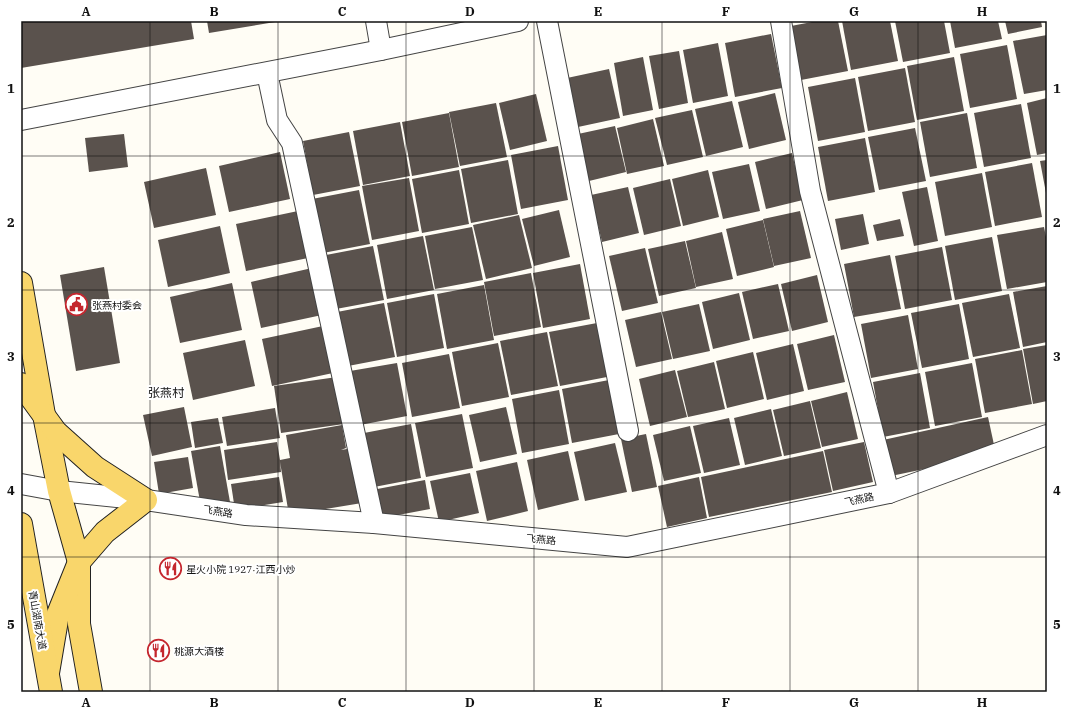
<svg xmlns="http://www.w3.org/2000/svg" width="1068" height="713" font-family="'IBM Plex Serif','Noto Sans SC',serif">
<style>
.building{fill:#5a524d}
.lines{fill:none;stroke-linecap:round;stroke-linejoin:round}
.minor-casing{stroke:#444;stroke-width:22}
.major-casing{stroke:#222;stroke-width:24}
.minor{stroke:#fff;stroke-width:20}
.major{stroke:#f9d66b;stroke-width:22}
.grid{fill:none;stroke:#111;stroke-width:1;stroke-opacity:0.55}
.labels{text-anchor:middle;stroke-width:4;stroke-linejoin:round;paint-order:stroke}
.poi-label{font-size:10px;fill:#111;stroke:#fff;text-anchor:start}
.street-label{font-size:10px;fill:#111;stroke:#fff}
.quarter-label{font-size:12px;fill:#111;stroke:#fff}
.neatline{fill:none;stroke:#111;stroke-width:1.5}
.grid-label{font-size:13px;text-anchor:middle;font-weight:bold;fill:#111}
</style>
<rect width="100%" height="100%" fill="#fffdf5"/>
<g class="building">
<polygon points="21,21 191,21 194,39 21,68"/>
<polygon points="207,21 275,21 275,22 209,33"/>
<polygon points="817,21 838,21 848,71 801,80 791,26"/>
<polygon points="842,21 890,21 898,61 851,70"/>
<polygon points="895,21 944,21 950,53 903,62"/>
<polygon points="950,21 998,21 1002,39 955,48"/>
<polygon points="1005,21 1041,21 1042,27 1008,34"/>
<polygon points="771,34 782,88 735,97 725,43"/>
<polygon points="1047,35 1047,90 1024,94 1013,41"/>
<polygon points="718,43 728,96 693,103 683,50"/>
<polygon points="1007,45 1017,99 970,108 960,54"/>
<polygon points="679,51 688,103 659,109 649,56"/>
<polygon points="643,57 653,110 623,116 614,63"/>
<polygon points="954,57 964,111 917,120 907,66"/>
<polygon points="905,68 915,122 868,131 858,77"/>
<polygon points="609,69 620,118 578,127 567,78"/>
<polygon points="855,78 865,132 818,141 808,87"/>
<polygon points="775,93 786,140 749,149 738,102"/>
<polygon points="536,94 547,141 510,150 499,103"/>
<polygon points="1047,98 1047,153 1037,155 1027,103"/>
<polygon points="732,101 743,147 706,156 695,109"/>
<polygon points="496,103 507,157 460,166 449,112"/>
<polygon points="1021,104 1031,158 984,167 974,113"/>
<polygon points="692,110 703,157 667,165 655,118"/>
<polygon points="449,113 459,167 412,176 402,122"/>
<polygon points="967,113 977,168 930,177 920,122"/>
<polygon points="653,119 664,166 627,174 617,128"/>
<polygon points="400,122 410,176 363,185 353,131"/>
<polygon points="615,126 626,172 589,181 578,134"/>
<polygon points="915,128 926,181 879,190 868,137"/>
<polygon points="349,132 360,186 313,195 303,141"/>
<polygon points="124,134 128,167 89,172 85,138"/>
<polygon points="865,138 875,192 828,201 818,147"/>
<polygon points="558,146 568,200 521,209 511,155"/>
<polygon points="280,152 290,199 229,212 219,166"/>
<polygon points="792,153 803,200 766,209 755,162"/>
<polygon points="508,160 518,214 471,223 461,169"/>
<polygon points="1047,160 1047,193 1046,193 1040,161"/>
<polygon points="1032,163 1042,217 995,226 985,172"/>
<polygon points="749,164 760,211 723,219 712,172"/>
<polygon points="206,168 216,215 154,228 144,182"/>
<polygon points="459,170 469,224 422,233 412,179"/>
<polygon points="708,170 719,217 683,226 672,179"/>
<polygon points="982,173 992,227 945,236 935,182"/>
<polygon points="409,178 419,231 372,240 362,186"/>
<polygon points="670,179 681,226 644,235 633,188"/>
<polygon points="628,187 639,233 602,242 591,195"/>
<polygon points="927,187 938,241 914,246 902,192"/>
<polygon points="359,190 370,244 323,253 312,199"/>
<polygon points="559,210 570,257 534,266 522,219"/>
<polygon points="298,211 308,258 246,271 236,224"/>
<polygon points="800,211 811,258 774,266 763,219"/>
<polygon points="863,214 869,244 841,250 835,219"/>
<polygon points="519,215 532,268 486,279 473,225"/>
<polygon points="900,219 904,236 877,241 873,225"/>
<polygon points="763,220 774,267 737,276 726,229"/>
<polygon points="220,226 230,273 168,287 158,240"/>
<polygon points="472,227 483,280 435,289 425,236"/>
<polygon points="1044,227 1047,242 1047,282 1007,289 997,235"/>
<polygon points="722,232 733,279 696,287 686,241"/>
<polygon points="423,236 434,290 387,299 377,245"/>
<polygon points="992,237 1002,291 955,300 945,246"/>
<polygon points="685,241 696,288 659,296 648,249"/>
<polygon points="373,246 384,300 336,309 326,255"/>
<polygon points="942,247 952,300 905,309 895,256"/>
<polygon points="645,248 658,303 622,311 609,256"/>
<polygon points="890,255 901,309 854,317 844,264"/>
<polygon points="580,264 590,319 543,328 533,273"/>
<polygon points="104,267 120,363 76,371 60,275"/>
<polygon points="312,268 322,315 261,328 251,282"/>
<polygon points="531,273 541,327 494,336 484,282"/>
<polygon points="817,275 828,322 792,331 781,284"/>
<polygon points="232,283 242,330 180,343 170,297"/>
<polygon points="778,284 789,331 753,339 742,292"/>
<polygon points="484,285 494,340 447,349 437,294"/>
<polygon points="1047,286 1047,342 1023,347 1013,292"/>
<polygon points="739,293 750,340 713,349 702,302"/>
<polygon points="434,294 444,348 397,357 387,303"/>
<polygon points="1009,294 1020,348 973,357 962,303"/>
<polygon points="384,303 395,357 348,366 337,312"/>
<polygon points="699,304 710,351 673,359 662,312"/>
<polygon points="959,304 969,359 922,368 911,313"/>
<polygon points="661,312 672,359 636,367 625,320"/>
<polygon points="908,315 918,369 871,378 861,324"/>
<polygon points="597,323 607,377 560,386 549,332"/>
<polygon points="323,326 333,373 272,386 262,339"/>
<polygon points="547,332 558,386 511,395 500,341"/>
<polygon points="834,335 845,382 808,390 797,344"/>
<polygon points="245,340 255,386 193,400 183,353"/>
<polygon points="498,343 509,397 462,406 452,352"/>
<polygon points="793,344 804,391 767,400 756,353"/>
<polygon points="1047,345 1047,401 1033,404 1023,349"/>
<polygon points="1022,350 1032,404 985,413 975,359"/>
<polygon points="753,352 764,399 727,408 716,361"/>
<polygon points="449,354 460,408 412,417 402,363"/>
<polygon points="714,362 725,409 688,417 677,371"/>
<polygon points="397,363 407,416 360,425 350,371"/>
<polygon points="972,363 982,417 935,426 925,372"/>
<polygon points="675,370 687,417 650,426 639,379"/>
<polygon points="920,373 930,428 883,437 873,382"/>
<polygon points="337,377 344,424 281,433 274,386"/>
<polygon points="609,380 619,434 572,443 562,389"/>
<polygon points="559,390 569,444 522,453 512,399"/>
<polygon points="847,392 858,439 822,447 811,401"/>
<polygon points="810,401 821,448 784,456 773,410"/>
<polygon points="184,407 192,447 152,456 143,415"/>
<polygon points="506,407 517,454 480,462 469,415"/>
<polygon points="275,408 280,438 227,446 222,417"/>
<polygon points="771,409 782,456 745,465 734,418"/>
<polygon points="462,414 473,468 426,477 415,423"/>
<polygon points="988,417 996,454 891,476 883,440"/>
<polygon points="218,418 223,443 195,448 191,422"/>
<polygon points="729,418 740,465 704,473 693,426"/>
<polygon points="411,424 421,478 374,487 364,433"/>
<polygon points="342,425 346,448 341,450 353,448 362,503 289,515 280,462 281,472 228,480 224,450 277,442 280,460 290,458 286,435"/>
<polygon points="690,426 701,473 664,481 653,435"/>
<polygon points="646,434 657,487 632,492 621,439"/>
<polygon points="864,442 873,482 833,491 824,450"/>
<polygon points="615,443 627,492 585,501 574,452"/>
<polygon points="220,446 230,502 201,507 191,451"/>
<polygon points="568,451 579,500 538,510 527,460"/>
<polygon points="823,451 832,492 709,517 701,477"/>
<polygon points="188,457 193,488 159,494 154,462"/>
<polygon points="517,462 528,511 487,521 476,471"/>
<polygon points="470,473 479,513 439,522 430,481"/>
<polygon points="279,477 283,502 235,510 231,484"/>
<polygon points="699,477 707,518 667,527 658,486"/>
<polygon points="425,480 430,509 377,519 372,490"/>
</g>
<g class="lines">
<defs>
<g id="minor">
<polyline points="376,21 381,50"/>
<polyline points="547,21 628,431"/>
<polyline points="781,21 810,191 889,493"/>
<polyline points="267,73 277,120 292,143 374,523"/>
<polyline points="21,120 381,50 518,21"/>
<polyline points="21,484 59,491 146,500 246,515 374,523 627,547 889,493 1047,435"/>
</g>
<g id="major">
<polyline points="21,283 44,415 59,491 79,562 79,624 91,692"/>
<polyline points="21,384 56,432 95,467 146,500 105,532 79,562 58,614 48,673"/>
<polyline points="21,524 51,692"/>
</g>
</defs>
<use href="#minor" class="minor-casing"/>
<use href="#major" class="major-casing"/>
<use href="#minor" class="minor"/>
<use href="#major" class="major"/>
</g>
<path class="grid" d="M 150,21 L 150,692M 278,21 L 278,692M 406,21 L 406,692M 534,21 L 534,692M 662,21 L 662,692M 790,21 L 790,692M 918,21 L 918,692M 21,156 L 1047,156M 21,290 L 1047,290M 21,423 L 1047,423M 21,557 L 1047,557"/>
<defs>
<symbol id="civic-ring" viewBox="-11 -11 22 22"><circle r="9.5" fill="#fff" stroke="#c4262e" stroke-width="1.5"/><path d="M-.6-6.5H3V-4.5H.6V-3L4-1V1h2V6H-6V1h2V-1L-.6-3ZM-1.2 2.5V6h2.4V2.5Z" fill="#c4262e"/></symbol>
<symbol id="restaurant-ring" viewBox="-11 -11 22 22"><circle r="9.5" fill="#fff" stroke="#c4262e" stroke-width="1.5"/><path d="M-5-6h1v4h1v-4h1v4h1v-4h1v5L-1.5 .5V6h-2V.5L-5-1ZM5-6V6H3V1.5H1.5Q1.5-4 5-6Z" fill="#c4262e"/></symbol>
</defs>
<g fill-rule="evenodd">
<use href="#civic-ring" x="64" y="292" width="25" height="25"/>
<use href="#restaurant-ring" x="158" y="556" width="25" height="25"/>
<use href="#restaurant-ring" x="146" y="638" width="25" height="25"/>
</g>
<g class="labels">
<g class="poi-label">
<text x="92" y="309">张燕村委会</text>
<text x="186" y="573">星火小院 1927·江西小炒</text>
<text x="174" y="655">桃源大酒楼</text>
</g>
<g class="street-label">
<text transform="translate(859 499) rotate(-12)" y="4">飞燕路</text>
<text transform="translate(218 511) rotate(9)" y="4">飞燕路</text>
<text transform="translate(541 539) rotate(5)" y="4">飞燕路</text>
<text transform="translate(38 620) rotate(80)" y="4">青山湖南大道</text>
</g>
<g class="quarter-label">
<text x="166" y="397">张燕村</text>
</g>
</g>
<rect width="1068" height="713" fill="none" stroke="#ffffff" stroke-width="44"/>
<rect x="22" y="22" width="1024" height="669" class="neatline"/>
<g class="grid-label">
<text x="86" y="16">A</text>
<text x="214" y="16">B</text>
<text x="342" y="16">C</text>
<text x="470" y="16">D</text>
<text x="598" y="16">E</text>
<text x="726" y="16">F</text>
<text x="854" y="16">G</text>
<text x="982" y="16">H</text>
<text x="11" y="93">1</text>
<text x="1057" y="93">1</text>
<text x="11" y="227">2</text>
<text x="1057" y="227">2</text>
<text x="11" y="361">3</text>
<text x="1057" y="361">3</text>
<text x="11" y="495">4</text>
<text x="1057" y="495">4</text>
<text x="11" y="629">5</text>
<text x="1057" y="629">5</text>
<text x="86" y="707">A</text>
<text x="214" y="707">B</text>
<text x="342" y="707">C</text>
<text x="470" y="707">D</text>
<text x="598" y="707">E</text>
<text x="726" y="707">F</text>
<text x="854" y="707">G</text>
<text x="982" y="707">H</text>
</g>
</svg>
